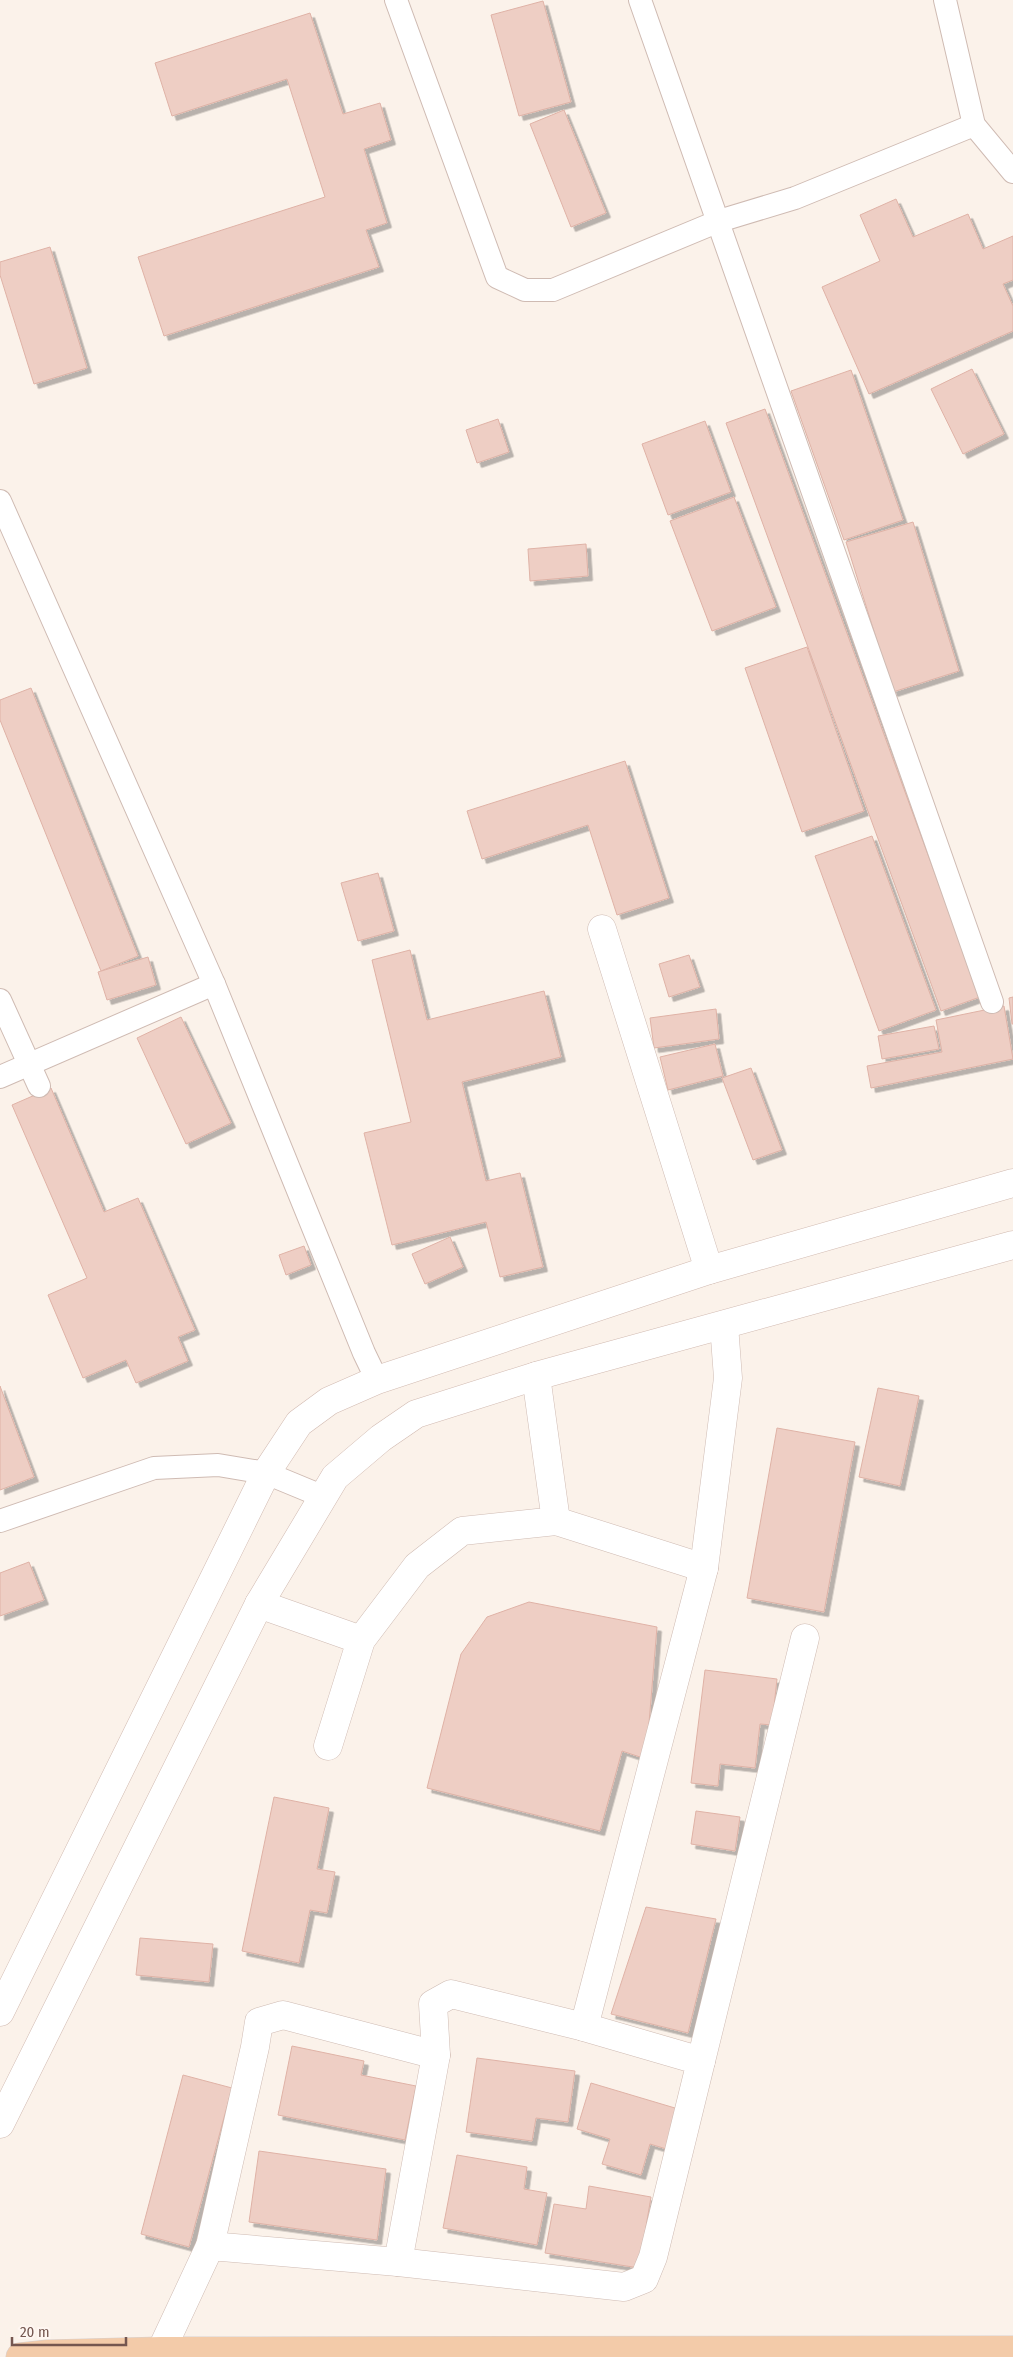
<svg xmlns="http://www.w3.org/2000/svg" width="1013" height="2357" font-family="'Fira Sans Condensed',sans-serif">
<style>
.building{fill:#eecec4;stroke:#dfb2a6;filter:url(#shadow)}
.lines{fill:none;stroke-linecap:round;stroke-linejoin:round}
.lane-casing{stroke:#cfbbb3;stroke-width:24}
.street-casing{stroke:#cfbbb3;stroke-width:29}
.secondary-casing{stroke:#d1bab1;stroke-width:29}
.primary-casing{stroke:#d8d0ce;stroke-width:29}
.lane{stroke:#fff;stroke-width:22}
.street{stroke:#fff;stroke-width:28}
.secondary{stroke:#fff;stroke-width:28}
.primary{stroke:#f3cba9;stroke-width:28}
</style>
<defs>
<filter id="shadow"><feDropShadow dx="4.5" dy="4.5" stdDeviation="0" flood-color="#0004"/></filter>
</defs>
<rect width="100%" height="100%" fill="#fbf2ea"/>
<g class="building">
<polygon points="543,1 571,102 519,116 491,15"/>
<polygon points="310,13 343,114 380,103 391,140 364,149 387,223 366,230 379,267 164,336 138,257 325,197 287,79 172,116 155,63"/>
<polygon points="564,110 606,213 571,227 530,124"/>
<polygon points="896,199 913,237 968,214 983,249 1013,236 1013,280 1003,284 1013,306 1013,331 869,394 822,287 880,261 860,215"/>
<polygon points="50,247 87,368 34,384 0,275 0,262"/>
<polygon points="972,369 1004,434 963,454 931,389"/>
<polygon points="851,370 903,520 844,540 791,391"/>
<polygon points="765,409 980,997 941,1011 726,423"/>
<polygon points="498,419 509,452 477,463 466,430"/>
<polygon points="705,421 731,492 668,515 642,444"/>
<polygon points="734,497 776,607 712,631 670,521"/>
<polygon points="913,522 959,671 893,692 846,542"/>
<polygon points="586,544 588,576 530,581 528,549"/>
<polygon points="807,647 864,811 802,832 745,668"/>
<polygon points="31,688 138,956 101,971 0,720 0,700"/>
<polygon points="625,761 669,898 617,915 588,825 482,859 467,811"/>
<polygon points="872,836 936,1010 879,1031 815,856"/>
<polygon points="378,873 394,931 358,941 341,883"/>
<polygon points="410,950 427,1020 544,991 561,1057 462,1082 486,1181 520,1173 543,1267 500,1277 486,1222 392,1245 364,1133 411,1122 372,960"/>
<polygon points="689,955 700,987 669,997 659,964"/>
<polygon points="148,957 156,985 107,1000 98,972"/>
<polygon points="1013,997 1013,1024 1012,1024 1009,998"/>
<polygon points="1004,1006 1013,1059 871,1088 867,1066 942,1052 936,1020"/>
<polygon points="716,1009 719,1039 654,1048 650,1018"/>
<polygon points="181,1017 231,1123 186,1144 137,1038"/>
<polygon points="934,1026 939,1049 882,1059 878,1036"/>
<polygon points="715,1044 723,1076 668,1090 660,1057"/>
<polygon points="751,1068 782,1150 753,1160 722,1078"/>
<polygon points="51,1088 104,1212 138,1198 195,1330 178,1337 188,1361 136,1383 126,1360 83,1378 48,1295 87,1278 12,1105"/>
<polygon points="450,1237 463,1267 425,1284 412,1254"/>
<polygon points="304,1246 311,1265 286,1275 279,1255"/>
<polygon points="0,1386 34,1477 0,1490"/>
<polygon points="878,1388 919,1396 900,1486 859,1477"/>
<polygon points="777,1428 855,1442 824,1612 747,1598"/>
<polygon points="29,1562 44,1600 0,1616 0,1573"/>
<polygon points="529,1602 657,1627 646,1759 622,1751 600,1831 427,1788 461,1654 487,1617"/>
<polygon points="705,1670 777,1679 772,1725 760,1724 755,1768 720,1764 718,1786 691,1783"/>
<polygon points="274,1797 329,1808 317,1869 335,1872 327,1913 310,1910 299,1963 242,1951"/>
<polygon points="696,1811 740,1817 735,1851 691,1844"/>
<polygon points="646,1907 716,1919 688,2033 611,2014"/>
<polygon points="140,1938 213,1944 209,1982 136,1975"/>
<polygon points="292,2046 364,2061 361,2075 416,2086 405,2140 278,2115"/>
<polygon points="477,2058 575,2071 568,2122 536,2118 532,2141 466,2132"/>
<polygon points="183,2075 232,2088 189,2247 141,2234"/>
<polygon points="591,2083 685,2111 673,2151 650,2144 641,2175 602,2164 610,2139 577,2129"/>
<polygon points="259,2151 386,2169 377,2240 249,2222"/>
<polygon points="457,2155 527,2167 524,2189 547,2193 537,2245 443,2228"/>
<polygon points="589,2186 651,2197 639,2268 545,2253 554,2204 586,2209"/>
</g>
<g class="lines">
<defs>
<g id="lane">
<polyline points="396,0 497,277 525,290 553,290 719,221 795,198 974,125"/>
<polyline points="640,0 992,1002"/>
<polyline points="945,0 974,125 1013,172"/>
<polyline points="0,501 214,984 364,1353 377,1380"/>
<polyline points="0,1000 39,1086"/>
<polyline points="0,1077 214,984"/>
<polyline points="0,1521 154,1468 218,1465 266,1473 324,1497"/>
</g>
<g id="street">
<polyline points="602,929 709,1270"/>
<polyline points="704,1568 728,1378 724,1325"/>
<polyline points="259,1604 361,1640"/>
<polyline points="328,1746 361,1640 417,1566 462,1531 556,1521 536,1376"/>
<polyline points="701,2061 805,1638"/>
<polyline points="210,2246 255,2047 259,2022 283,2015 436,2055"/>
<polyline points="398,2262 436,2055 433,2004 451,1994 584,2027"/>
<polyline points="161,2351 210,2246 398,2262 624,2287 644,2279 653,2257 701,2061 584,2027 704,1568 556,1521"/>
</g>
<g id="secondary">
<polyline points="0,2012 266,1473 299,1423 329,1401 377,1380 709,1270 1013,1183"/>
<polyline points="0,2124 259,1604 335,1477 381,1438 416,1414 536,1376 1013,1245"/>
</g>
<polyline id="primary" points="20,2357 48,2354 161,2351 1013,2350"/>
</defs>
<use href="#lane" class="lane-casing"/>
<use href="#street" class="street-casing"/>
<use href="#secondary" class="secondary-casing"/>
<use href="#primary" class="primary-casing"/>
<use href="#lane" class="lane"/>
<use href="#street" class="street"/>
<use href="#secondary" class="secondary"/>
<use href="#primary" class="primary"/>
</g>
<path d="M12 2337v8h114v-8" fill="none" stroke="#74564f" stroke-width="2.5"/>
<text x="20" y="2337" font-size="15" fill="#74564f" stroke="#fef6f1" stroke-width="4" paint-order="stroke">20 m</text>
</svg>
